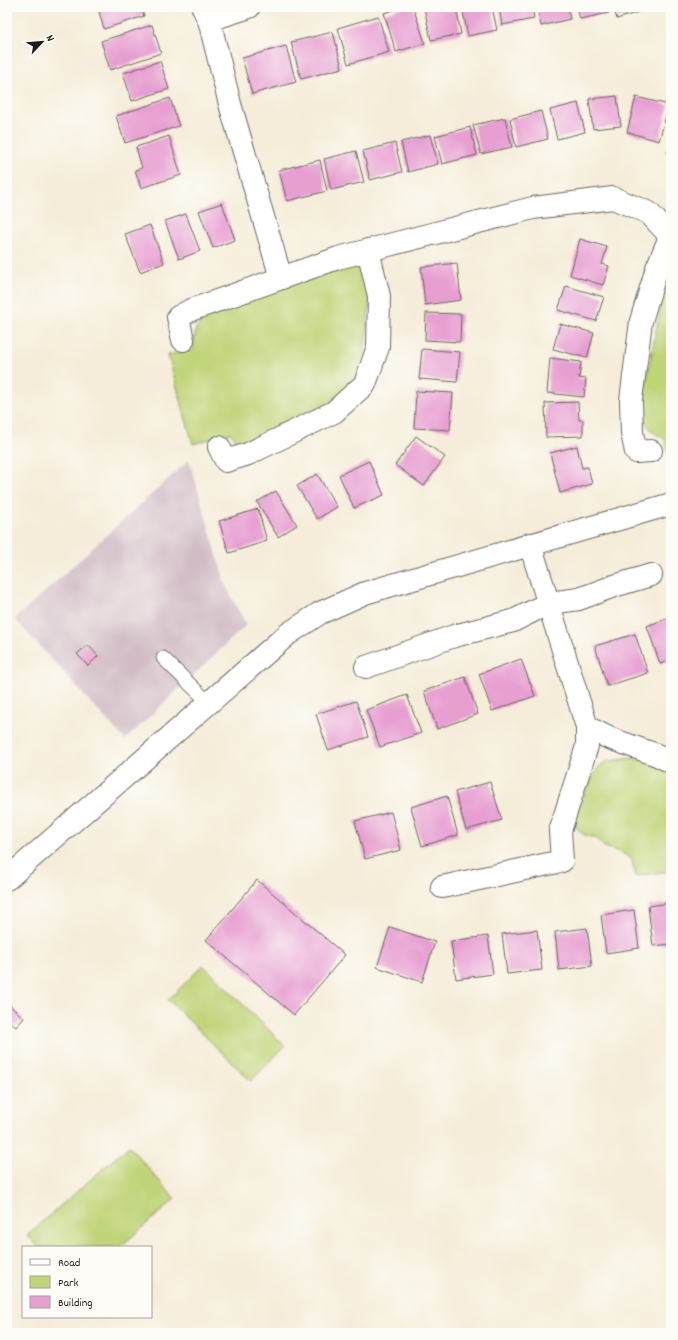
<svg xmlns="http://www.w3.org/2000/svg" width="678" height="1340" font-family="Dekko,sans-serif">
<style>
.industrial{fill:#d2bdc6}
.green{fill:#c0d478;stroke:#6e784a}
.building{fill:#e79fd2}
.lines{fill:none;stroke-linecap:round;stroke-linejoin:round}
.lane-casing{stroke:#68655e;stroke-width:15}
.street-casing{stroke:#68655e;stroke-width:24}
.lane{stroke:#fff;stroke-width:13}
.street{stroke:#fff;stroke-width:22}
</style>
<rect width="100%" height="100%" fill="#fdfcf7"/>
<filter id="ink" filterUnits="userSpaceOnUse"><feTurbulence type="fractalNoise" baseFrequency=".025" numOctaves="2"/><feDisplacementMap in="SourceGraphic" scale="8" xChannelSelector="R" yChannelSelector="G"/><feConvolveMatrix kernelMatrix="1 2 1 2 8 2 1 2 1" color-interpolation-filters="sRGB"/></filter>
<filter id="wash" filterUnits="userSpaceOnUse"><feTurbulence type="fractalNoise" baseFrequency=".012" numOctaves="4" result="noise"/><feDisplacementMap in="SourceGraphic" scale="16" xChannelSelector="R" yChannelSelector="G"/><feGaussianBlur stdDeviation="0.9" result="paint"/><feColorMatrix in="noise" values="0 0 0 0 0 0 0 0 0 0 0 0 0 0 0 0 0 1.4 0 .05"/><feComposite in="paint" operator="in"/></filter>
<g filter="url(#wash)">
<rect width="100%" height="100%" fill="#f5edd9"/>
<polygon class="industrial" points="189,460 226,586 246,625 125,740 15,619"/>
<g class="green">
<polygon points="354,266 365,273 372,285 364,355 348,388 330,403 266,436 243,443 235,439 231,433 193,444 168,355 193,350 196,328 212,311 327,272"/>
<path d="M 671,273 L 671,472 L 665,439 C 649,431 645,426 641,408 L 665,284 Z"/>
<path d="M 634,758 L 671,771 L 671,871 L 636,876 L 631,858 L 618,851 L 604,847 L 596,838 C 581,835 578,832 572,818 L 583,799 L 593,774 L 599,767 L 608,761 Z"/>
<polygon points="203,965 285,1046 251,1081 168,1000"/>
<polygon points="129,1146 175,1199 120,1247 38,1247 27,1235"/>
</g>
<g id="blocks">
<g class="building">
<polygon points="102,7 141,7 144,16 104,29 99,12 103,11"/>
<polygon points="403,7 413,7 425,43 396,52 384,13"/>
<polygon points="424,7 456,7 461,34 431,40"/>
<polygon points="462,7 492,7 497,30 468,36"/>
<polygon points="499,7 532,7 534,19 502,25"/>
<polygon points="537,7 568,7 570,19 541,26"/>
<polygon points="577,7 607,7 609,13 580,19"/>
<polygon points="613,7 647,7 648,9 617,19"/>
<polygon points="378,16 389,52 348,64 338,28"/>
<polygon points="152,25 161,53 110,70 101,41"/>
<polygon points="333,32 342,68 301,79 291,42"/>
<polygon points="286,46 296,82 252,94 242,58"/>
<polygon points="160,61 169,89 132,101 123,73"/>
<polygon points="617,96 621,126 593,129 589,99"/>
<polygon points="636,97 669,105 659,141 627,132"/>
<polygon points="170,98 179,126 125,143 116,116"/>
<polygon points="578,103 585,132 557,139 550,110"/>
<polygon points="541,111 548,139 516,147 510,119"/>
<polygon points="505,118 512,147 481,154 473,125"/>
<polygon points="470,127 477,155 442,164 435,136"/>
<polygon points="430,135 438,164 408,172 401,142"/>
<polygon points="169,136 181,175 141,188 135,170 142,168 136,147"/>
<polygon points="395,143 402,172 370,180 363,151"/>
<polygon points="671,146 671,155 667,152"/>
<polygon points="356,151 364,182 331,190 324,159"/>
<polygon points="320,160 327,191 287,201 279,170"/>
<polygon points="222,203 235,240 213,248 199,211"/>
<polygon points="186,214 200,251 179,259 165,221"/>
<polygon points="150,225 164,263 140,272 125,234"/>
<polygon points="580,239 607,247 602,264 609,266 603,285 570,275"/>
<polygon points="457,263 461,300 425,305 421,267"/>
<polygon points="566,286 604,297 596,321 558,310"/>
<polygon points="426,313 461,314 460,342 425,340"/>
<polygon points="560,324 594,333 587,358 553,349"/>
<polygon points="422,349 460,352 457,382 419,379"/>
<polygon points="550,358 581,362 579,378 586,379 584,397 547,393"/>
<polygon points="416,391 453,393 450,430 414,428"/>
<polygon points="578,402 579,420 583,420 583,436 546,437 545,403"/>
<polygon points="416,436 445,457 424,486 395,465"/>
<polygon points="577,446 582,468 588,467 592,484 560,493 550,453"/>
<polygon points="369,461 384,495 354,508 339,475"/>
<polygon points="317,474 337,507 317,519 297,486"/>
<polygon points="276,491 297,525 278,537 257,502"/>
<polygon points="258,509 267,541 229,553 219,521"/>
<polygon points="671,617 671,660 660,664 647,626"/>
<polygon points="635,634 648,673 607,686 595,646"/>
<polygon points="88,645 98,656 88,666 77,654"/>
<polygon points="521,659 535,696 492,711 479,674"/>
<polygon points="465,677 478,714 437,729 424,691"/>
<polygon points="407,695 421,733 380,747 366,710"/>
<polygon points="356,701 368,737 328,750 316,714"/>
<polygon points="490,782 502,820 466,830 455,792"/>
<polygon points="447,796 458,835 422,846 411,807"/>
<polygon points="391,812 401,850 365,859 355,821"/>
<polygon points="257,880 345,955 294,1015 206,940"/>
<polygon points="671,903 671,944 653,946 648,906"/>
<polygon points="634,910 639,948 606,953 601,915"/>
<polygon points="390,927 435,942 422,982 377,967"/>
<polygon points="587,928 592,966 559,970 555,932"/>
<polygon points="537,930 542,970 507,974 502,934"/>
<polygon points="488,936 493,974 456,979 451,941"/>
<polygon points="8,1004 24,1018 16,1027 7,1020 7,1005"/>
<polygon points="7,1052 12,1057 7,1061"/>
</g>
</g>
</g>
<g filter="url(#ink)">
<use href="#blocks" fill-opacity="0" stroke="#68655e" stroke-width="1"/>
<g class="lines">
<defs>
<polyline id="lane" points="163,658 209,703"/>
<g id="street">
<polyline points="203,8 209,20 249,7"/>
<polyline points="209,20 230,104 281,278"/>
<polyline points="183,340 178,317 191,310 338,258 533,208 613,198 649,213 671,237"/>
<polyline points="219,447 226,461 248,454 334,412 365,384 378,347 379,296 368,250"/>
<polyline points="651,451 636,452 632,433 631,400 641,321 657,268 670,237"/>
<polyline points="366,667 454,636 513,621 549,603 579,599 614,586 651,575"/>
<polyline points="587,727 609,738 657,755 671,762"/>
<polyline points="7,879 288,634 320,613 365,593 671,504"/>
<polyline points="442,887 562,861 560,831 587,746 587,727 530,544"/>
</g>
</defs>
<use href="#lane" class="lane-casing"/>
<use href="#street" class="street-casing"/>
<use href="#lane" class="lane"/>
<use href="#street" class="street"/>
</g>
</g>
<rect width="678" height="1340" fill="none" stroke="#fdfcf7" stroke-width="24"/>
<rect x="22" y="1246" width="130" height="72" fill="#fdfcf7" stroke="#a3a29f"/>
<rect x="30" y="1259" width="20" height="6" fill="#ffffff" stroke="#a3a29f"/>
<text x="58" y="1266" font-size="12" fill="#1c1c1c">Road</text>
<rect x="30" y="1276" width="20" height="12" fill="#c0d478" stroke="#a3a29f"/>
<text x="58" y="1286" font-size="12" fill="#1c1c1c">Park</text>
<rect x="30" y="1296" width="20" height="12" fill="#e79fd2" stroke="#a3a29f"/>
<text x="58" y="1306" font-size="12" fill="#1c1c1c">Building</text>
<g transform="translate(42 42) rotate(64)" stroke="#fdfcf7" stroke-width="3" paint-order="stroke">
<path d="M0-3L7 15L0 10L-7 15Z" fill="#1c1c1c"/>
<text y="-6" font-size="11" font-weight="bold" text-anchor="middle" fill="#1c1c1c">N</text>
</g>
</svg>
